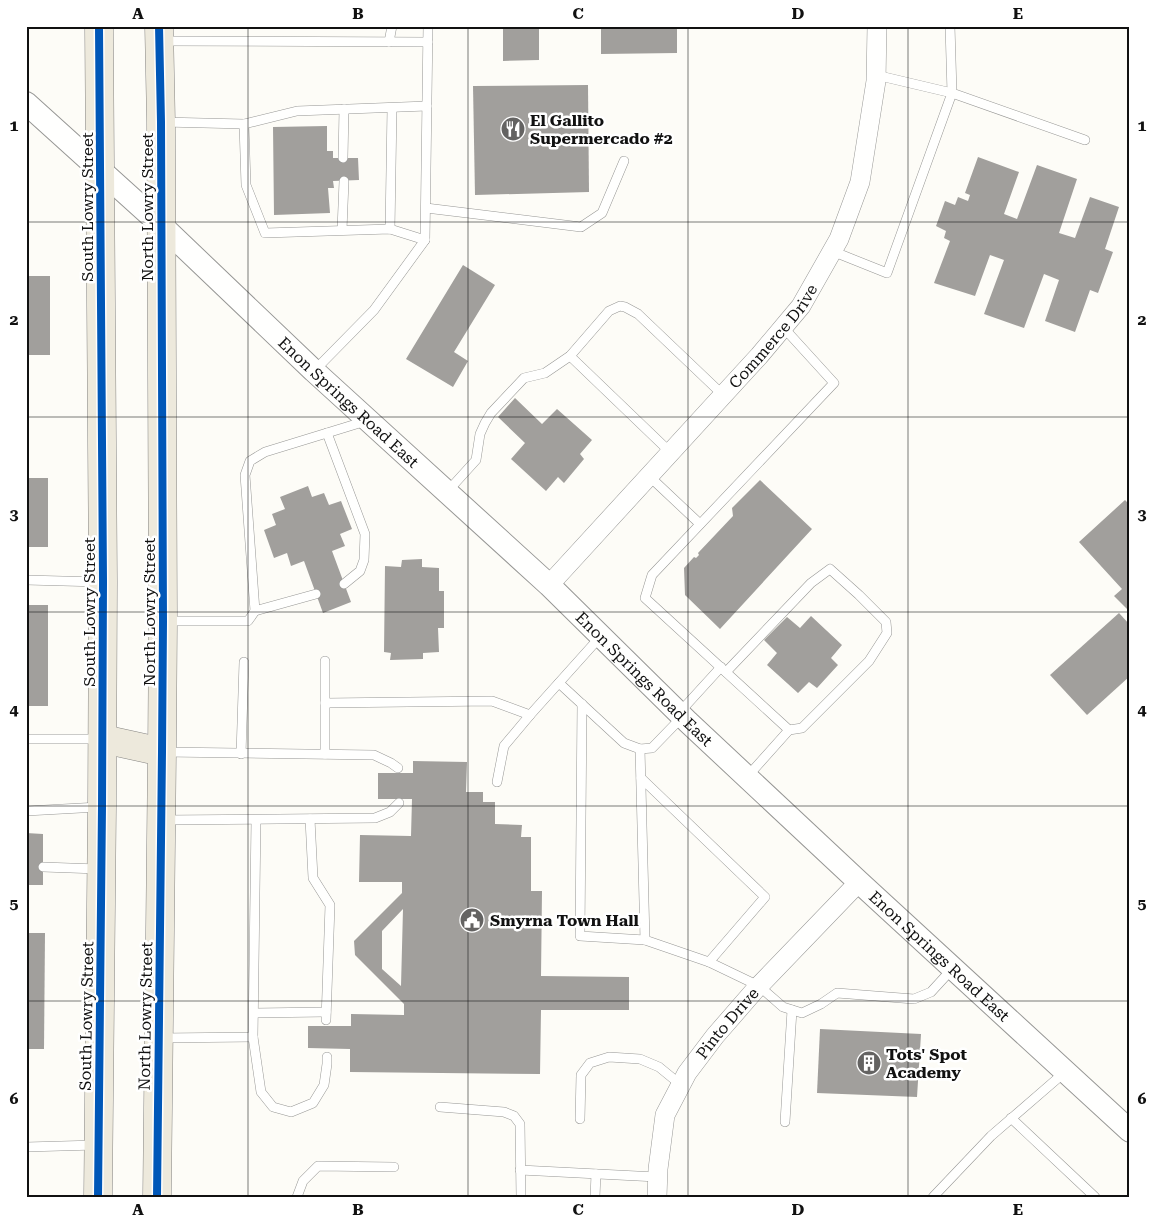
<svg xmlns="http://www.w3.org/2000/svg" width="1156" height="1223" font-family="'Roboto Serif',serif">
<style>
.building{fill:#a19f9c;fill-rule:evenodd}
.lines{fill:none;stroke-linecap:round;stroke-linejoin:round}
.service-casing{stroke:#979795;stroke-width:10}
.minor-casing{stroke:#979795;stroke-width:20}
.tertiary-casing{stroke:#979795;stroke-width:24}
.primary-casing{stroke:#858482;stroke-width:29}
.service{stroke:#fffffe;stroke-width:9}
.minor{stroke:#fffffe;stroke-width:19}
.tertiary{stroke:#fffffe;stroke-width:22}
.primary{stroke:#ede9dc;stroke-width:28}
.cycleway-casing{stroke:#fff;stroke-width:11}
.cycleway{stroke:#0057b8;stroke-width:8}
.grid{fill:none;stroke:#111;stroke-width:1;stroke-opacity:0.55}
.labels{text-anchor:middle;stroke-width:5;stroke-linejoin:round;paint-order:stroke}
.poi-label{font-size:16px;font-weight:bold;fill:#111;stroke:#fff;text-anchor:start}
.street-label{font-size:16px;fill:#111;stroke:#fff}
.neatline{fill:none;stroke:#111;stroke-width:2}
.grid-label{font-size:16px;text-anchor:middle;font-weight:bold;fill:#111}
</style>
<rect width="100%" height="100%" fill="#fdfcf7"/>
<g class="building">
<polygon points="503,26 539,26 539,60 503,61"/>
<polygon points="601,26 677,26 677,53 601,54"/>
<polygon points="588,85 589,192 475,195 473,86"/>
<polygon points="327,126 327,151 333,151 333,158 358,158 359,180 333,181 334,188 328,188 330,213 274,215 273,127"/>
<polygon points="978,157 1019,172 1004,214 1017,219 1037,165 1077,179 1059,233 1075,238 1090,197 1119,207 1105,249 1113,252 1098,293 1090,290 1075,332 1045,321 1059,280 1044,274 1024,328 984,314 1004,260 990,255 975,296 934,283 950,241 944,238 946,231 936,226 945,201 955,205 958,197 968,201 970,195 965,193"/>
<polygon points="463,265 495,285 454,352 468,361 453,387 406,359"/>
<rect x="26" y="276" width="24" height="79"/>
<polygon points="515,398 542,424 557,409 592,440 580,454 584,459 564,483 558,477 546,491 511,459 525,443 498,417"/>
<rect x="26" y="478" width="22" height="69"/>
<polygon points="760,480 812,529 720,629 685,595 684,568 694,557 696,558 699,555 698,553 733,516 732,508"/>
<polygon points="308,486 312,497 324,493 329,505 341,501 352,529 340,534 345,546 332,551 351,602 323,613 304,561 291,566 287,553 274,558 264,530 276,525 272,514 285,509 280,497"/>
<polygon points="1125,500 1130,505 1130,612 1114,596 1122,589 1079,542"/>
<polygon points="422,559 422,567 439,568 439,591 444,591 444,628 438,628 439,652 423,653 423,659 390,660 391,653 384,652 385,566 401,567 402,560"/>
<rect x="26" y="605" width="22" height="101"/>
<polygon points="1119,613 1130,625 1130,676 1087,715 1050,675"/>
<polygon points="811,616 842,645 831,658 838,665 817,688 809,682 798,693 767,665 777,653 764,640 787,617 800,628"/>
<path d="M 413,761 L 467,762 L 466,792 L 483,792 L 483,802 L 495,802 L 495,824 L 522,825 L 521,837 L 531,837 L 531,891 L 542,891 L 541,976 L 629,977 L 629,1010 L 541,1010 L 540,1074 L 350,1072 L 350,1049 L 308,1048 L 308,1026 L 351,1026 L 351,1014 L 404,1015 L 404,1004 L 355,955 L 354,941 L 402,893 L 402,882 L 359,882 L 360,835 L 411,836 L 412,799 L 378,799 L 378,773 L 413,773 ZM 403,909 L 401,986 L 382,969 L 382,931 Z"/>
<polygon points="26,833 43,834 43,885 26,885"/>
<polygon points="26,933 45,933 44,1049 26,1049"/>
<polygon points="820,1029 921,1034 917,1097 817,1093"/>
</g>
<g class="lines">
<defs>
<g id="service">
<polyline points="950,26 952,93 1085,140"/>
<polyline points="161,41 428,42"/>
<polyline points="389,42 392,26"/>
<polyline points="163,122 244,124 297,111 427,106"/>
<polyline points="244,124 246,185 265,233 390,229 425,240"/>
<polyline points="343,158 344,109"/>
<polyline points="426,208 581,227 602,213 624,161"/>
<polyline points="390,229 392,108"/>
<polyline points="342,230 344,181"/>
<polyline points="832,251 887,273 952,93 876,75"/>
<polyline points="570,356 670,452"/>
<polyline points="314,371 374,310 425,240 428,26"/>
<polyline points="327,433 365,534 364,560 360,571 344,584"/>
<polyline points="649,476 700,524"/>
<polyline points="447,492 476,460 480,434 485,423 491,413 524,378 545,373 570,356 609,311 620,306 625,307 638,314 723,395"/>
<polyline points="26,580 100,582"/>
<polyline points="255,611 316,594"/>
<polyline points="165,621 248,621 255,611 245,475 250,461 265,452 366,421"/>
<polyline points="325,661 325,754"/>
<polyline points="726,672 811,583 830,569 859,595 886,622 887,633 869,661 802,728 789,730"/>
<polyline points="559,683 624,743 640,749 652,748 683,716"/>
<polyline points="325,703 492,701 530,715 600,637"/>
<polyline points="582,704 580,936 645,940 709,962 759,986 783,1007 802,1013 821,1004 837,993 914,999 931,992 953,968"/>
<polyline points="679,713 721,667"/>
<polyline points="26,739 98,739"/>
<polyline points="640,749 645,940"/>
<polyline points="165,752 374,755 391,763 398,768"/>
<polyline points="241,754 244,662"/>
<polyline points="747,777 789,730 645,598 652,575 834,383 783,327"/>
<polyline points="641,778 765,897 709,962"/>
<polyline points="497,782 504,746 530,715"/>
<polyline points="26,811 99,807"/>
<polyline points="310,819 313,878 330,905 326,1020"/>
<polyline points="164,820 375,818 390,812 399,803"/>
<polyline points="43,867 98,869"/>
<polyline points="254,1013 326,1012"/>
<polyline points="253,1037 261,1092 273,1107 291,1112 313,1103 324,1085 327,1064 327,1057"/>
<polyline points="161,1038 253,1037 256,820"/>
<polyline points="440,1107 504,1112 514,1116 520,1124 521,1197"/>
<polyline points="1011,1118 1095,1197"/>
<polyline points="580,1119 581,1075 590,1063 609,1057 640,1059 659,1067 681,1085"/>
<polyline points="785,1122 792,1010"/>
<polyline points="26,1147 96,1145"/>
<polyline points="520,1170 657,1177"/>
<polyline points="297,1197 303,1181 318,1166 394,1167"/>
<polyline points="595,1197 596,1174"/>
<polyline points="933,1197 991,1136 1065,1072"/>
</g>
<g id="minor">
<path id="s1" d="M 549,585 L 759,356 L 801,306 L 839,239 L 860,182 L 876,81 L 877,26"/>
<path id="s2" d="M 657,1197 L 658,1169 L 665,1115 L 687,1073 L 715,1036 L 755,990 L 859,882"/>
</g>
<g id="tertiary">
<path id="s3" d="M 26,103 L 160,224 L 314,371 L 549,585 L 688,722 L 859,882 L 1130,1131"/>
</g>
<g id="primary">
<polyline points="103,739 162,752"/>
<polyline points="98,1197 102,807 103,582 99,26"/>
<polyline points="157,1197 162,752 163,621 161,122 159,26"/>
</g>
</defs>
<use href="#service" class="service-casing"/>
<use href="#minor" class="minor-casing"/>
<use href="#tertiary" class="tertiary-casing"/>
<use href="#primary" class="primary-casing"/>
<use href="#service" class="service"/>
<use href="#minor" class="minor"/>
<use href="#tertiary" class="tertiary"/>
<use href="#primary" class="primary"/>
<defs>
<g id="cycleway">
<polyline points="98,1197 102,807 103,582 99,26"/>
<polyline points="157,1197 162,752 163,621 161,122 159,26"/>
</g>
</defs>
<use href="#cycleway" class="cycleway-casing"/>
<use href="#cycleway" class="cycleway"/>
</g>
<path class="grid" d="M 248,26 L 248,1197M 468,26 L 468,1197M 688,26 L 688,1197M 908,26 L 908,1197M 26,222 L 1130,222M 26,417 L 1130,417M 26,612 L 1130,612M 26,806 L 1130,806M 26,1001 L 1130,1001"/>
<defs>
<symbol id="restaurant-disc" viewBox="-11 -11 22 22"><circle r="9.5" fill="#646362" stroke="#fff"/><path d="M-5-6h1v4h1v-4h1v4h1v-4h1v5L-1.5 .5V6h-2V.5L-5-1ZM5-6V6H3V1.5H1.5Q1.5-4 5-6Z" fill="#fff"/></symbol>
<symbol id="civic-disc" viewBox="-11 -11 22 22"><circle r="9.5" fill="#646362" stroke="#fff"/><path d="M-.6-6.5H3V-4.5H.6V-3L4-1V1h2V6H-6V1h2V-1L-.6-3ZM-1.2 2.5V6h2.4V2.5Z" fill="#fff"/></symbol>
<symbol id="building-disc" viewBox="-11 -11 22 22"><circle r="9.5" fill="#646362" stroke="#fff"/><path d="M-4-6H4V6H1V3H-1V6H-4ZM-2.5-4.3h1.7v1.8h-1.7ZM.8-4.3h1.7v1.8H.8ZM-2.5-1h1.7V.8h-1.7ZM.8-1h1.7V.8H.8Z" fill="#fff"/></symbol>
</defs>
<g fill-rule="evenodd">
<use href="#restaurant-disc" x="499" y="115" width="28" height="28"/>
<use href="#civic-disc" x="458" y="906" width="28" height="28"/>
<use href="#building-disc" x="855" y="1049" width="28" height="28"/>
</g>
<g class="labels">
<g class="poi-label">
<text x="530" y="126">El Gallito<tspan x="530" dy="18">Supermercado #2</tspan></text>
<text x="490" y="926">Smyrna Town Hall</text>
<text x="886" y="1060">Tots' Spot<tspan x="886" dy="18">Academy</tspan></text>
</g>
<g class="street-label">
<text transform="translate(87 207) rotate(-90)" y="6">South Lowry Street</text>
<text transform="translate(147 207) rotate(-90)" y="6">North Lowry Street</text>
<text dy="6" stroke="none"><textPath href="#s1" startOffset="335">Commerce Drive</textPath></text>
<text dy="6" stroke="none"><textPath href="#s3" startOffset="440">Enon Springs Road East</textPath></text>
<text transform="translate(89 612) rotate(-90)" y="6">South Lowry Street</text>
<text transform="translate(149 612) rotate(-90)" y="6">North Lowry Street</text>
<text dy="6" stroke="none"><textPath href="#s3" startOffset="845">Enon Springs Road East</textPath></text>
<text dy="6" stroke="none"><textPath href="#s3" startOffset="1250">Enon Springs Road East</textPath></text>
<text transform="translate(86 1016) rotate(-89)" y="6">South Lowry Street</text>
<text transform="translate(145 1016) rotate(-89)" y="6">North Lowry Street</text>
<text dy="6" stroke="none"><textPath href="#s2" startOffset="194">Pinto Drive</textPath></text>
</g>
</g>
<rect width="1156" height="1223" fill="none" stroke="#ffffff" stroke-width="55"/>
<rect x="28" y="28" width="1100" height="1168" class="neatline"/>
<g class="grid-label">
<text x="138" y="19">A</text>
<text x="358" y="19">B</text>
<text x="578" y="19">C</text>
<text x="798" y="19">D</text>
<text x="1018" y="19">E</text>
<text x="14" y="131">1</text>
<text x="1142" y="131">1</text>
<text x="14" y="325">2</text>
<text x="1142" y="325">2</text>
<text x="14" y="520">3</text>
<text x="1142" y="520">3</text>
<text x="14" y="715">4</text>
<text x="1142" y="715">4</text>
<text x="14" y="909">5</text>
<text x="1142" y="909">5</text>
<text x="14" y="1104">6</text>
<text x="1142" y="1104">6</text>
<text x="138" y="1215">A</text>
<text x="358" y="1215">B</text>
<text x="578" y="1215">C</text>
<text x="798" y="1215">D</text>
<text x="1018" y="1215">E</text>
</g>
</svg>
